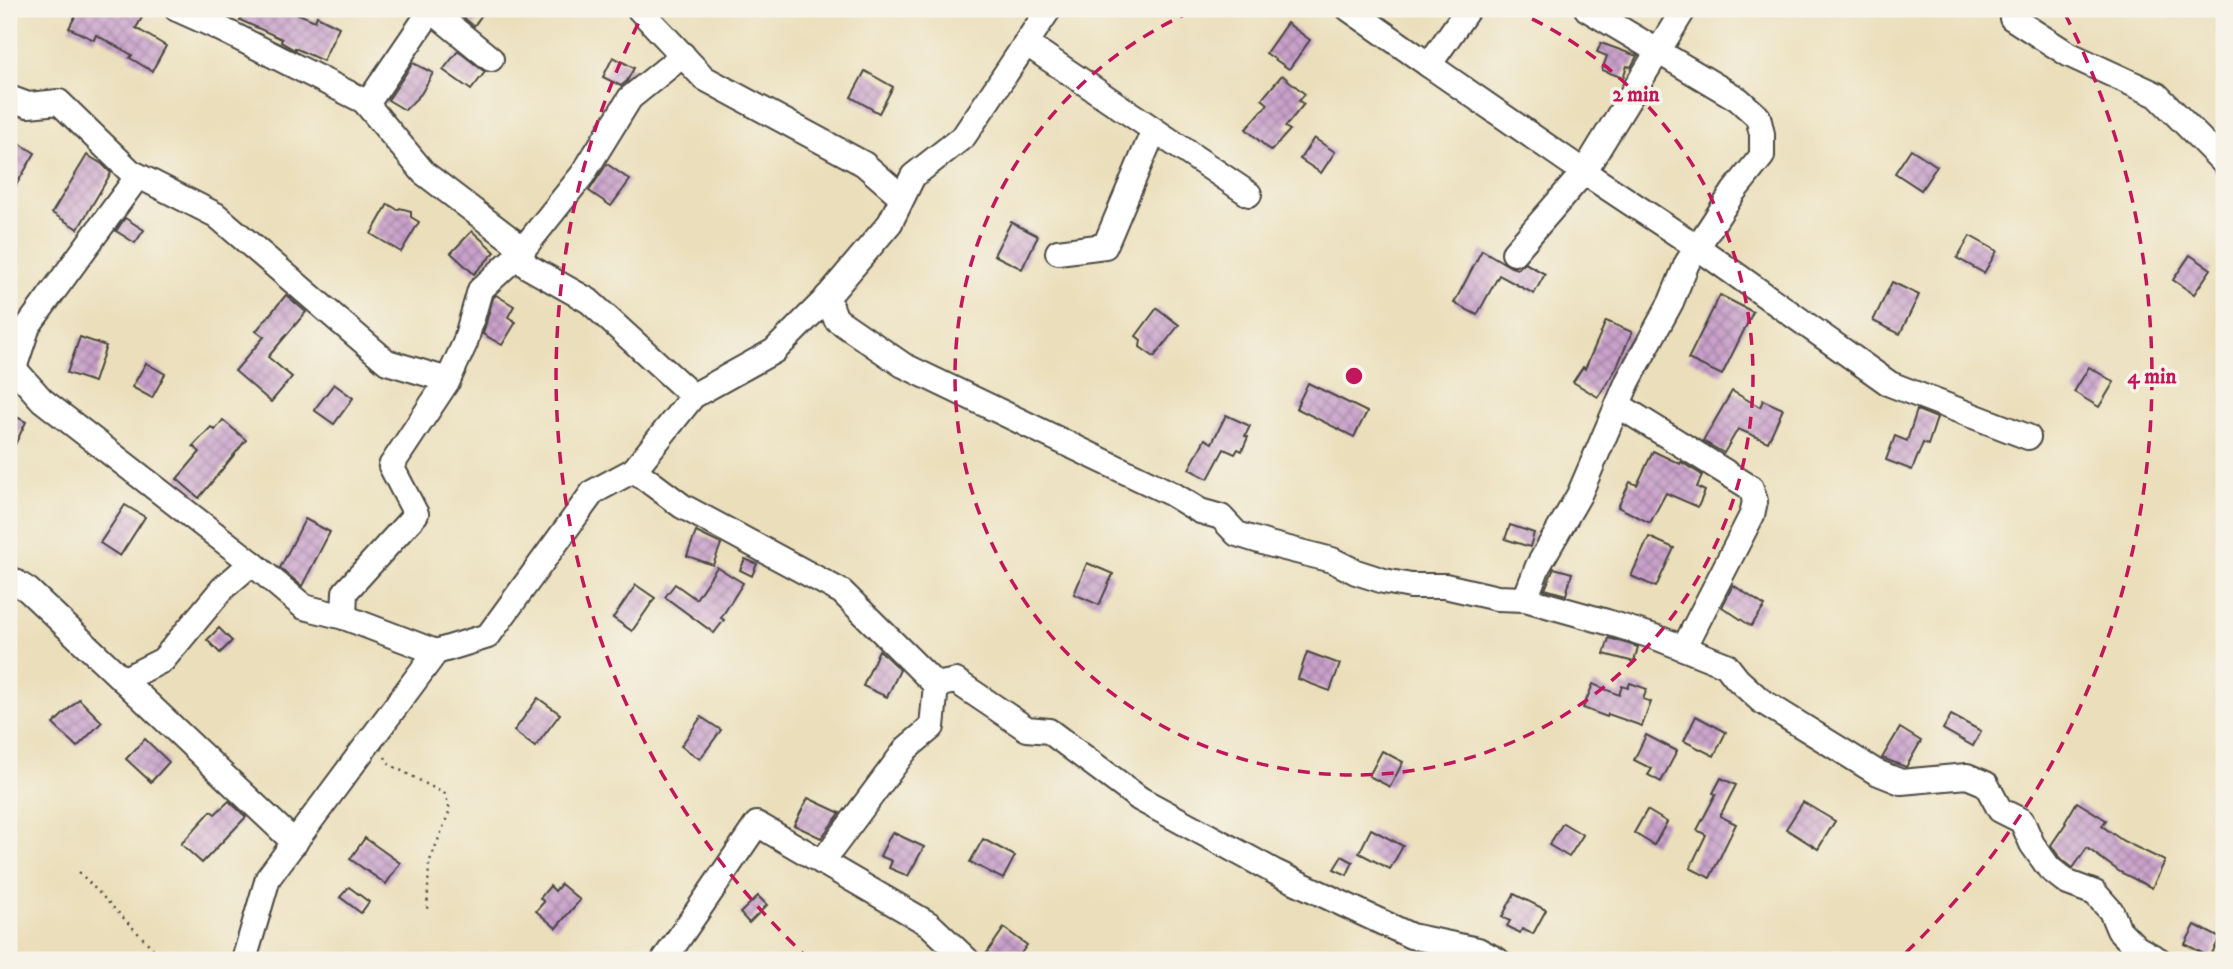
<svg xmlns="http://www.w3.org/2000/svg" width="2233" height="969" font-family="'IM FELL DW Pica',serif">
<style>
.building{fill:url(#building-cross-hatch)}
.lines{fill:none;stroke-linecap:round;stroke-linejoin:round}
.minor-casing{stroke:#484641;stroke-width:28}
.path{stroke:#484641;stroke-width:2.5;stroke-dasharray:2 5;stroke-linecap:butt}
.minor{stroke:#fff;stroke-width:24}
.ring{fill:none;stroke:#c2185b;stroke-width:3.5;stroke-dasharray:12 9}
.centre{fill:#c2185b;stroke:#f7f3e8;stroke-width:3.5}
.ring-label{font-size:21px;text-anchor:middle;font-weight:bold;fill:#c2185b;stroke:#f7f3e8;stroke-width:7;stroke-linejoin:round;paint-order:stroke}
</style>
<defs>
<pattern id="building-cross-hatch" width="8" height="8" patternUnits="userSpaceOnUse" patternTransform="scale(1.75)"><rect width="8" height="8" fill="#c9a1cb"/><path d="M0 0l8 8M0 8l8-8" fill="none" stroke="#a383a5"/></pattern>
</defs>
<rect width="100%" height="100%" fill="#f7f3e8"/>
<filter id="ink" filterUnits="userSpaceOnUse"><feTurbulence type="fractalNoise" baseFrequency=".0143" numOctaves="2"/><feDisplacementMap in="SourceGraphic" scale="14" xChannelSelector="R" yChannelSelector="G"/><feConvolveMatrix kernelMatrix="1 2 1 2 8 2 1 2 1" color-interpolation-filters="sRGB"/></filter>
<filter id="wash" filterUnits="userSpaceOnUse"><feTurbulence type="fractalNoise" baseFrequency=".00686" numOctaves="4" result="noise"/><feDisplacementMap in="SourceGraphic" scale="28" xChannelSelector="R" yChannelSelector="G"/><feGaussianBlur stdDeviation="1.57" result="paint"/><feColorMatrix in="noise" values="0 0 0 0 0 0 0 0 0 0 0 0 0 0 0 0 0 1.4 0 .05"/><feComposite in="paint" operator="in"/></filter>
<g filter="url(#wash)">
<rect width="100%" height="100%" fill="#ebdfbb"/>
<g id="blocks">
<g class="building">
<polygon points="79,9 147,9 136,28 166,46 152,71 130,58 132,55 96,35 94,40 69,28"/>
<polygon points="245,9 287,9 315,21 317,16 339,27 323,61 295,48 295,50 281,42 282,39 240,20"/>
<polygon points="453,9 486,9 474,26"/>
<polygon points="1287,23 1310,40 1289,69 1266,53"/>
<polygon points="1601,43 1637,56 1631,67 1627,66 1623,78 1602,70 1607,56 1597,52"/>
<polygon points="458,51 485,72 471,90 443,70"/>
<polygon points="613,57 634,68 627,81 621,86 603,77"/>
<polygon points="413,63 433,73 421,94 405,110 388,100"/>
<polygon points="865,71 893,87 879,113 851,97"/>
<polygon points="1282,75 1305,94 1299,101 1304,104 1285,127 1290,130 1271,151 1246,129 1268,104 1262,99"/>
<polygon points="9,137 35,153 9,197"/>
<polygon points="1314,138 1335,152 1321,173 1300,159"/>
<polygon points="1911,149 1937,166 1921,190 1895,173"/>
<polygon points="87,155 102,164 111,173 78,229 52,213"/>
<polygon points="607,164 630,180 611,206 589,191"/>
<polygon points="388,204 398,210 400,208 411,211 411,217 419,222 401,252 371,234"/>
<polygon points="125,218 144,230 135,243 116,231"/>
<polygon points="1011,222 1038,236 1022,269 994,255"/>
<polygon points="472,231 495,252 474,274 451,253"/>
<polygon points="1970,236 1997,251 1984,273 1957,258"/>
<polygon points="1482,250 1511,267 1517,269 1525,263 1545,274 1534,294 1499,275 1477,315 1454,303"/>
<polygon points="2190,255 2211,269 2194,294 2173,280"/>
<polygon points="1892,282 1919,295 1900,334 1873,321"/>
<polygon points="286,295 306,312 268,357 292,377 271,402 235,371 264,337 256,331"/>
<polygon points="496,295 514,306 508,317 516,322 502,345 483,334 493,298"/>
<polygon points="1720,295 1753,312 1722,375 1688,359"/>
<polygon points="1157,308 1179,325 1154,357 1140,347 1141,340 1136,336"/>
<polygon points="1606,321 1632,332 1616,369 1598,397 1573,382 1583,367 1585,369"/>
<polygon points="80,337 106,346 94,382 67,373"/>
<polygon points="146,363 165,374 152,398 132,387"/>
<polygon points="2089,367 2114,382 2099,407 2074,392"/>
<polygon points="1308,383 1367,412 1354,437 1296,408"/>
<polygon points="334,384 353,398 334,424 314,410"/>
<polygon points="1732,391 1760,407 1763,400 1783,409 1768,442 1738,429 1724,453 1703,441"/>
<polygon points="1917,410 1937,418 1928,445 1923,443 1912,470 1886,460 1895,436 1907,441"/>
<polygon points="9,413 26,422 9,457"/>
<polygon points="1226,415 1250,426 1245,436 1248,437 1242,451 1238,449 1235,454 1224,449 1208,479 1189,469 1205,439 1212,443"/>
<polygon points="223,420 246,440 199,498 177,479 200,452 193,446 211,427 215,430"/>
<polygon points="1653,451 1680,464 1681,462 1702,475 1697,487 1705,491 1698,507 1666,493 1650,523 1618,507 1630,482 1637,485"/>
<polygon points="125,505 145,517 120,556 100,543"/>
<polygon points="305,519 330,532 302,586 280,568"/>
<polygon points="1510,525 1534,533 1530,547 1505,539"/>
<polygon points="696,532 721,544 713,565 687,556"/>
<polygon points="1649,537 1674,548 1656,587 1631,576"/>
<polygon points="745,559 757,564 752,576 740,570"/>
<polygon points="1087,563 1113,574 1099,605 1074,594"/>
<polygon points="717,567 743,583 721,618 724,620 714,633 665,597 675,584 696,599"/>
<polygon points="1554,568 1572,573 1566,595 1545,589"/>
<polygon points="636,585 655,598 632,631 613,618"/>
<polygon points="1733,585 1765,606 1751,626 1722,607"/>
<polygon points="219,628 232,641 220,653 207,640"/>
<polygon points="1609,638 1638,647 1634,662 1604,654"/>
<polygon points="879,650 900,670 887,697 863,686"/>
<polygon points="1307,652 1340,664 1330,691 1298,679"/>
<polygon points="1630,683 1647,689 1643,699 1651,702 1642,726 1608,714 1607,717 1583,708 1593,684 1619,695 1622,686 1628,688"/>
<polygon points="538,698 560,714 535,747 514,731"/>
<polygon points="79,699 102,722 77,747 53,724"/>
<polygon points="1951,715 1981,731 1973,746 1943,729"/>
<polygon points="1696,716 1726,732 1714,756 1684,741"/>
<polygon points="701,717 721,730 700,759 681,746"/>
<polygon points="1900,728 1921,741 1906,767 1882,758"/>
<polygon points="1646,735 1677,751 1661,782 1648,775 1652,769 1634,760"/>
<polygon points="145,739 169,762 151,782 126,759"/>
<polygon points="1382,751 1403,762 1390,787 1369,776"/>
<polygon points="1721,778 1736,785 1720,816 1736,824 1710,878 1690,868 1706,835 1697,830 1716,794 1713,793"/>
<polygon points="808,798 840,813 821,838 794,825"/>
<polygon points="229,801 246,817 202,863 181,844 211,811 215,814"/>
<polygon points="1803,802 1835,821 1818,849 1786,829"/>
<polygon points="2077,802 2106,820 2102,826 2123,841 2165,861 2152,888 2120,872 2087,848 2073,868 2060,858 2051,845 2066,823 2065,822"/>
<polygon points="1647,810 1667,822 1654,845 1634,833"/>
<polygon points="1563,823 1583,835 1569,857 1549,845"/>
<polygon points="1371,829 1403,846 1390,869 1359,853"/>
<polygon points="892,832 924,847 908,876 889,868 892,861 880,856"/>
<polygon points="365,838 400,863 386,884 350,859"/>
<polygon points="983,839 1015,856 1003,879 970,862"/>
<polygon points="1342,856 1353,862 1347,875 1334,869"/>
<polygon points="561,884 580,900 556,928 536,911 544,902 540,898 550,886 555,891"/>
<polygon points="349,887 369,902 361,913 340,897"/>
<polygon points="1514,894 1546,910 1533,934 1522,929 1520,933 1507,926 1510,921 1502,917"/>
<polygon points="758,896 767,905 749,923 740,913"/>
<polygon points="2195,925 2220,938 2210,957 2185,944"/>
<polygon points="1004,928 1027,945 1016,960 982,960"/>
</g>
</g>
</g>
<g filter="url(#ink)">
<use href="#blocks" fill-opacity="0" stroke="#484641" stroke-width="2"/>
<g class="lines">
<defs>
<g id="minor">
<polyline points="177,9 215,26 364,101 424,173 513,241 527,266 589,301 693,396"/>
<polyline points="639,9 704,78 864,164 902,197"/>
<polyline points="1349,9 1429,65 1468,9"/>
<polyline points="1684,9 1584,172 1697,247 1890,384 2028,437"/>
<polyline points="2017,9 2012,18 2068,54 2157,95 2224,163"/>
<polyline points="431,10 491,59"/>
<polyline points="1027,44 1249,194"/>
<polyline points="1429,65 1584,172 1514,253"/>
<polyline points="9,98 28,105 59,102 131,172 216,215 387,362 448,380"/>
<polyline points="367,104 432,9"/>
<polyline points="1058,252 1105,246 1154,130"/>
<polyline points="827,297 836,319 903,365 1172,494 1200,511 1221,517 1237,534 1269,544 1332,560 1356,572 1384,581 1411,586 1445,586 1497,598 1525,599 1607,622 1658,638 1726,665 1737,679 1760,700 1876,772 1901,782 1967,776 1986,784 2000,810 2022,821 2032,844 2049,868 2068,883 2095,893 2111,911 2119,930 2137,948 2159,960"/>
<polyline points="9,363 42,400 252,563"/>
<polyline points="14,368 28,326 138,176"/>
<polyline points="1618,405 1751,488 1755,501 1752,515 1684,648"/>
<polyline points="634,470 682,506 842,592 936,685 956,681 1027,729 1049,731 1140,799 1275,872 1411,936 1478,950 1497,960"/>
<polyline points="9,578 28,590 295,843"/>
<polyline points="1525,599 1538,566 1579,495 1628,381 1671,302 1687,263 1734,191 1762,156 1762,134 1758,117 1738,99 1587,9"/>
<polyline points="344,617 345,592 416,514 391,466 448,380 465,343 480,290 520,253 583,174 630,98 683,55"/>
<polyline points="123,680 163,660 223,588 252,563 304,607 344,617 436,652"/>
<polyline points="822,862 907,748 932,727 936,685"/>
<polyline points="244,960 268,878 436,652 488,636 593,492 634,470 693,396 774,351 824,301 890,223 913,176 964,136 1049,9"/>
<polyline points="664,960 757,824 929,924 967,960"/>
</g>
</defs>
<use href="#minor" class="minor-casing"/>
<g class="path">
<polyline points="385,757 389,764 445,794 450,810 429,863 427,913"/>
<polyline points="79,872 164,960"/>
</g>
<use href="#minor" class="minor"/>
</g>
</g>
<g class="ring">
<path d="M1513 10A399 399 0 1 1 1195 10"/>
<path d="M810 960A798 798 0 0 1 643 14M2065 14A798 798 0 0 1 1898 960"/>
</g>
<circle cx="1354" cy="376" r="10" class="centre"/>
<g class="ring-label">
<text x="1636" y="101">2 min</text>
<text x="2152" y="383">4 min</text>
</g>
<rect width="2233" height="969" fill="none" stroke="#f7f3e8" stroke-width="35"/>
</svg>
